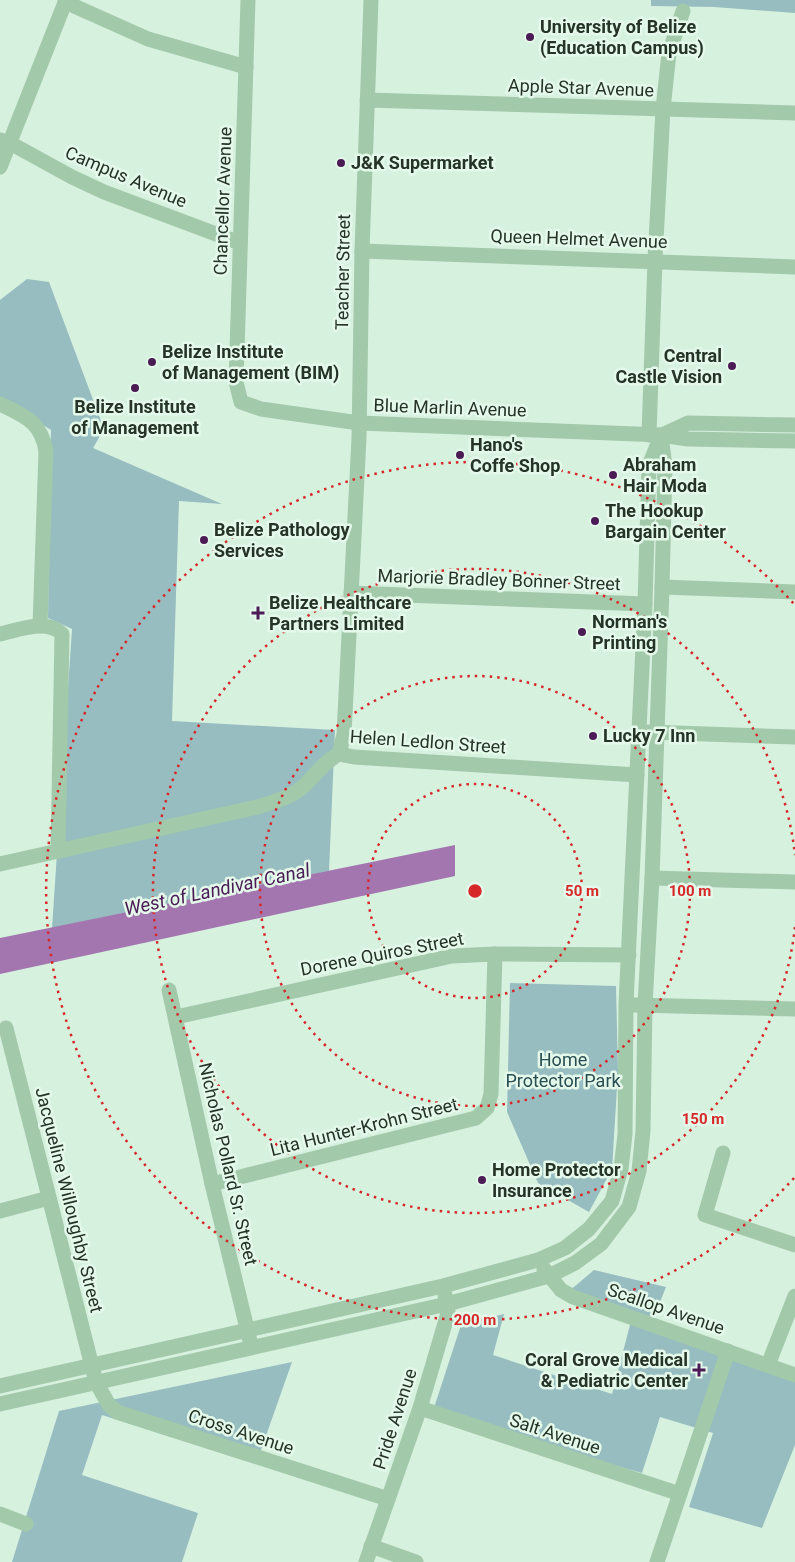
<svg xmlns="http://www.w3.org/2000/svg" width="795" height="1562" font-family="Roboto,sans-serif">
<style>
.green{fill:#97bdc0}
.water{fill:#a376af}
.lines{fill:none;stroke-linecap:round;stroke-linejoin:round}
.minor{stroke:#a3c9ab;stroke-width:15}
.ring{fill:none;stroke:#d62828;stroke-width:2.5;stroke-dasharray:2.5 5}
.poi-dot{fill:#4b1b56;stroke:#e4f9ea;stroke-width:2}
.labels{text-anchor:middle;stroke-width:5;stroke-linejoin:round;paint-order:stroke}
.poi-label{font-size:18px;font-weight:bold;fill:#253426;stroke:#e4f9ea;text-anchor:start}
.street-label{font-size:18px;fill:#253426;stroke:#e4f9ea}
.park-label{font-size:18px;fill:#294e53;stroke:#e4f9ea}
.water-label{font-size:19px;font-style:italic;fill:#4b1b56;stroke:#e4f9ea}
.centre{fill:#d62828;stroke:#e4f9ea;stroke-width:2.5}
.ring-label{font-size:15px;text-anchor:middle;font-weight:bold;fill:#d62828;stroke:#e4f9ea;stroke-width:5;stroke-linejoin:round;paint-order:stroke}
</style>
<rect width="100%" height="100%" fill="#d7f1df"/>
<g class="green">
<polygon points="651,0 795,0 795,13 714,7 651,6"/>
<polygon points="27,279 49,282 104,429 93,448 222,504 179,501 172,721 335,730 329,871 52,928 72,629 48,618 51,430 0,397 0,300"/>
<polygon points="510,983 616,986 618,1071 612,1169 589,1212 538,1183 507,1112"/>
<polygon points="594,1270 666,1287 650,1327 795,1382 795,1445 762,1528 689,1507 713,1433 660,1417 642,1473 432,1414 461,1325 504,1314 493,1355 612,1394 631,1321 557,1296 574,1287"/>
<polygon points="292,1362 256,1464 102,1415 82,1475 198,1513 182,1562 12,1562 59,1411"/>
</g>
<polygon class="water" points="455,845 455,876 0,974 0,938"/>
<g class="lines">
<g class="minor">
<polyline points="248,0 236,382 241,402 261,409 359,423 661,435 688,439 795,441"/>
<polyline points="65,2 148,39 246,67"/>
<polyline points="367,100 795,113"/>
<polyline points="0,140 10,143 72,177 104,192 240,243"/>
<polyline points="0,167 66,0"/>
<polyline points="362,251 795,267"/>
<path d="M 0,404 C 24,416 41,421 46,451 L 40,626"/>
<polyline points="649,435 655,260 663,109 669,53 683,11"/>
<polyline points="662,435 688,423 795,425"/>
<polyline points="662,587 795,592"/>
<polyline points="351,593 645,604"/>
<path d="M 0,634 C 18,630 48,618 62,634 L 58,851"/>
<polyline points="647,732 795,737"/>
<polyline points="339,754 344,734 359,438 362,251 371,0"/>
<path d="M 0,864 L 257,807 C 273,802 291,798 304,786 C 315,775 324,762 339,754 L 354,757 L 637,775"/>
<polyline points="652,878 795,882"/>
<polyline points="169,990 212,1184 250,1341"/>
<polyline points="635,1005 795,1009"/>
<polyline points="176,1017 452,956 495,954 629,955"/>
<polyline points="6,1028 96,1382 109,1405 117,1412 388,1499"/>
<polyline points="723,1153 705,1215 795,1245"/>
<polyline points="212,1184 476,1118 487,1108 491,1094 495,954"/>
<polyline points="0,1211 49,1198"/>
<polyline points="544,1269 561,1290 573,1297 795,1375"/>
<polyline points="768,1365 795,1296"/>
<polyline points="0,1386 443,1286 538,1260 565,1248 589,1229 612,1201 621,1169 625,1134 626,1004 645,604 649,466 660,438"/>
<polyline points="0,1404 447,1304 549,1276 575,1263 601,1244 629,1207 639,1171 643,1131 645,1005 652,878 662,587 665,466 661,435"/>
<polyline points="420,1408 680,1494"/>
<polyline points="0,1514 26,1524"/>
<polyline points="371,1546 416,1562"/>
<polyline points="366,1562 420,1408 446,1320 448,1312 445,1295"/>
<polyline points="657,1562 728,1351"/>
</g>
</g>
<g class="ring">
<circle cx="475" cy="891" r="107"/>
<circle cx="475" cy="891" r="215"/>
<path d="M795 927A322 322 0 1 1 795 855"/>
<path d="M794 1178A429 429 0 1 1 794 604"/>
</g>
<g class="poi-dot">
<circle cx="530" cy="37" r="5"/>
<circle cx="341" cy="163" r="5"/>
<circle cx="152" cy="362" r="5"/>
<circle cx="732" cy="366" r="5"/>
<circle cx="135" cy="388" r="5"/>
<circle cx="460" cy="455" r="5"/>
<circle cx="613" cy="475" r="5"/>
<circle cx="595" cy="521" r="5"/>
<circle cx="204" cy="540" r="5"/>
<path d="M255.5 605.5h5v5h5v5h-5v5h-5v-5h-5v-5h5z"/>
<circle cx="582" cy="632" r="5"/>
<circle cx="593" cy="736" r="5"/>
<circle cx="482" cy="1180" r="5"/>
<path d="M696.5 1362.5h5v5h5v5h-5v5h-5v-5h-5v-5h5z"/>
</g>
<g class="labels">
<g class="poi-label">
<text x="540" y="33">University of Belize<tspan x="540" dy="21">(Education Campus)</tspan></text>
<text x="351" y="169">J&amp;K Supermarket</text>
<text x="162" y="358">Belize Institute<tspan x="162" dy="21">of Management (BIM)</tspan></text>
<text x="722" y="362" text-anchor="end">Central<tspan x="722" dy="21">Castle Vision</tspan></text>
<text x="135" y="413" text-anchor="middle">Belize Institute<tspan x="135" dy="21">of Management</tspan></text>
<text x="470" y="451">Hano's<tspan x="470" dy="21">Coffe Shop</tspan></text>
<text x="623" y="471">Abraham<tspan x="623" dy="21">Hair Moda</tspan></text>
<text x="605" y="517">The Hookup<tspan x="605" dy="21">Bargain Center</tspan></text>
<text x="214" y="536">Belize Pathology<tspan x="214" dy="21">Services</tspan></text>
<text x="269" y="609">Belize Healthcare<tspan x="269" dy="21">Partners Limited</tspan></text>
<text x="592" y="628">Norman's<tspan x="592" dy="21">Printing</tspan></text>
<text x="603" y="742">Lucky 7 Inn</text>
<text x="492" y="1176">Home Protector<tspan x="492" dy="21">Insurance</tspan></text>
<text x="688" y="1366" text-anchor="end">Coral Grove Medical<tspan x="688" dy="21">&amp; Pediatric Center</tspan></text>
</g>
<g class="street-label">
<text transform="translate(581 88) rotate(2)" y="6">Apple Star Avenue</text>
<text transform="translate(126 177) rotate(23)" y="6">Campus Avenue</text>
<text transform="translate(223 201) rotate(-88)" y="6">Chancellor Avenue</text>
<text transform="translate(579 239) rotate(2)" y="6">Queen Helmet Avenue</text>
<text transform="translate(343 272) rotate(-89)" y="6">Teacher Street</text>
<text transform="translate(450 408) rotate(2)" y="6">Blue Marlin Avenue</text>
<text transform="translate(499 580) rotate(2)" y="6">Marjorie Bradley Bonner Street</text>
<text transform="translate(428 742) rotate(4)" y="6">Helen Ledlon Street</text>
<text transform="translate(382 954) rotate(-11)" y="6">Dorene Quiros Street</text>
<text transform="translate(364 1127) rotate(-14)" y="6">Lita Hunter-Krohn Street</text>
<text transform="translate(228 1164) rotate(77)" y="6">Nicholas Pollard Sr. Street</text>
<text transform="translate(69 1200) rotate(76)" y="6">Jacqueline Willoughby Street</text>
<text transform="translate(666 1309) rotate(19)" y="6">Scallop Avenue</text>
<text transform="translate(395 1419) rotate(-72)" y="6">Pride Avenue</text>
<text transform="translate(241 1432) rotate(18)" y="6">Cross Avenue</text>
<text transform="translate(555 1434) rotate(18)" y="6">Salt Avenue</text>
</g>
<g class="park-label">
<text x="563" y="1066">Home<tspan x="563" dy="21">Protector Park</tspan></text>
</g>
<g class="water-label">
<text transform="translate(217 889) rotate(-12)" y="7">West of Landivar Canal</text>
</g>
</g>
<circle cx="475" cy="891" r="8" class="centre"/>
<g class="ring-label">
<text x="582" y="896">50 m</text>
<text x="690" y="896">100 m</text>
<text x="703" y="1124">150 m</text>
<text x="475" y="1325">200 m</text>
</g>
</svg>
